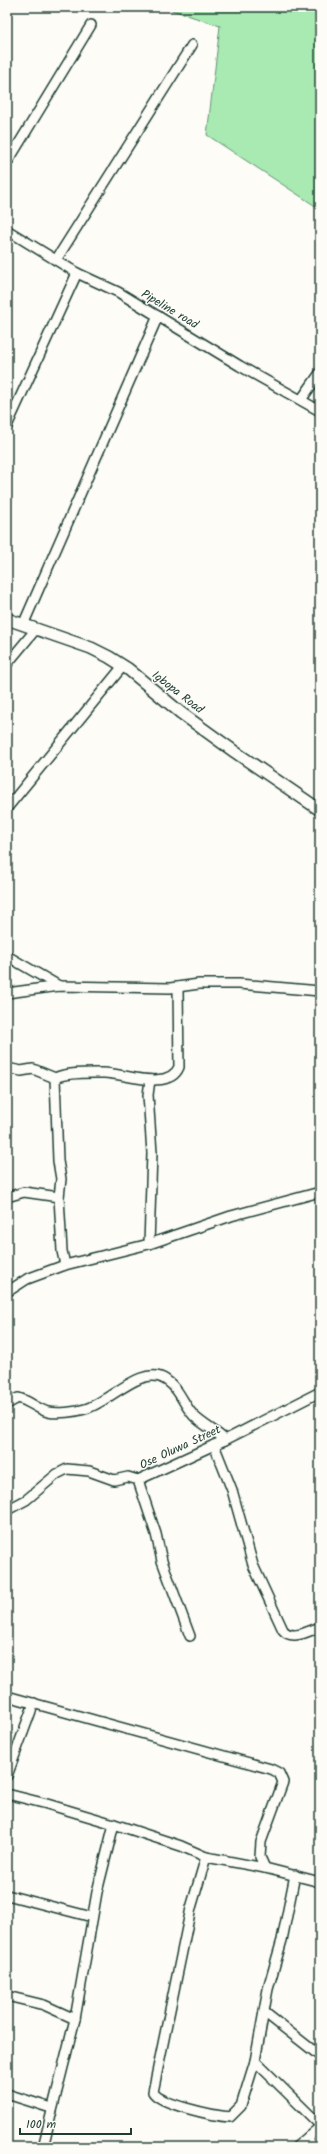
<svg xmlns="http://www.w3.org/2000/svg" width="327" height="2154" font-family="Kalam,sans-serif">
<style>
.green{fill:#a9e9b2;stroke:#649373}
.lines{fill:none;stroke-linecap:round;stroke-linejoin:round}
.minor-casing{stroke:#1f3d34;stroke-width:12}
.tertiary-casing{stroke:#1f3d34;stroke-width:14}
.minor{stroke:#fdfcf7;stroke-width:9}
.tertiary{stroke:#fdfcf7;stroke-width:11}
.labels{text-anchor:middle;stroke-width:3;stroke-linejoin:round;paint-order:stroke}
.street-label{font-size:12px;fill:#1f3d34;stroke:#fdfcf7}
</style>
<rect width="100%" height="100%" fill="#fdfcf7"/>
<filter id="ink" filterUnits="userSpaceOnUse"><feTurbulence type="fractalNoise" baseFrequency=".025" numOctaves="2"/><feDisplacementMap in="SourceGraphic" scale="8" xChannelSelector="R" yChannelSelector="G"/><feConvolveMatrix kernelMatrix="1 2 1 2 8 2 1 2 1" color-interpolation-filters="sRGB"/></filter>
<g filter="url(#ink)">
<polygon class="green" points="163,7 320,7 320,209 207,135 220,26"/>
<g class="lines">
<defs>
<g id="minor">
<polyline points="7,163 91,25"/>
<polyline points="7,230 77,273 118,292 240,366 320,411"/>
<polyline points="56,260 192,45"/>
<polyline points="301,400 320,373"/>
<polyline points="7,426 77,273"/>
<polyline points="23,625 158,316"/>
<polyline points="7,664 36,629"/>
<polyline points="7,808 123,666"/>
<polyline points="7,956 59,986"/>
<polyline points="7,993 59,986 170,988 199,984 239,984 320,991"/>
<path d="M 7,1068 L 21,1071 L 33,1069 L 55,1078 C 67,1072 90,1073 104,1073 C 123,1073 169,1092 179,1067 L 178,988"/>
<polyline points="55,1078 58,1161 61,1179 59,1197 62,1251 65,1265"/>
<polyline points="7,1197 24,1192 59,1197"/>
<polyline points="149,1244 152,1153 148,1095 150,1080"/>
<polyline points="7,1292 27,1279 65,1265 149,1244 231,1216 320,1192"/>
<path d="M 7,1404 L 18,1398 C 28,1400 37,1409 48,1412 C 58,1414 75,1412 85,1409 C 109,1403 142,1363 166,1380 C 181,1390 183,1405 194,1416 C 203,1425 216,1431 225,1440"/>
<path d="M 214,1445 L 232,1490 L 253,1565 L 283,1630 C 292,1641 308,1631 320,1627"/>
<polyline points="138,1480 156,1534 162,1561 190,1636"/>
<polyline points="7,1510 26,1500 57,1474 67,1469 89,1471 114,1480 128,1477 138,1480 225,1440 320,1392"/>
<polyline points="7,1696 271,1769 279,1773 283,1782 261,1842 260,1857 265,1868"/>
<polyline points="7,1776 34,1703"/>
<polyline points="7,1794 47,1804 114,1824 181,1846 206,1857 265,1868 320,1882"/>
<path d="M 206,1857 L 191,1908 L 153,2092 C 159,2104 215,2116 230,2117 L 241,2106 L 255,2061"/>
<polyline points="295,1875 282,1940 268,1989 255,2061 320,2125"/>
<polyline points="7,1895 92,1917"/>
<polyline points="7,1996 44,2005 75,2019"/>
<polyline points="264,2012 320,2056"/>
<polyline points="7,2094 51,2108"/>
<polyline points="308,2137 312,2147"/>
<polyline points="43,2147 75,2019 97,1892 114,1824"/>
<polyline points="296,2147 320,2127"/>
</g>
<polyline id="tertiary" points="7,619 91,648 109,657 128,669 181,713 235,752 320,810"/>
</defs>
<use href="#minor" class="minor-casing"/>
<use href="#tertiary" class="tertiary-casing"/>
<use href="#minor" class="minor"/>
<use href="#tertiary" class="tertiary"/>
</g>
</g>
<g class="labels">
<g class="street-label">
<text transform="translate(170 309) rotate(31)" y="4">Pipeline road</text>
<text transform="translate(178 692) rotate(38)" y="4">Igbopa Road</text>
<text transform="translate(180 1447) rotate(-25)" y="4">Ose Oluwa Street</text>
</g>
</g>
<rect width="327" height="2154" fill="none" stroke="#fdfcf7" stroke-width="24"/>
<rect x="12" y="12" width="303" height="2130" fill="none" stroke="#1f3d34" stroke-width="1.5" filter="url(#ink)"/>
<path d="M20 2128v6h111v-6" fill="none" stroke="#1f3d34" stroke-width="2"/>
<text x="26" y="2128" font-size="12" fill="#1f3d34" stroke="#fdfcf7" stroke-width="3" paint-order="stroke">100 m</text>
</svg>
